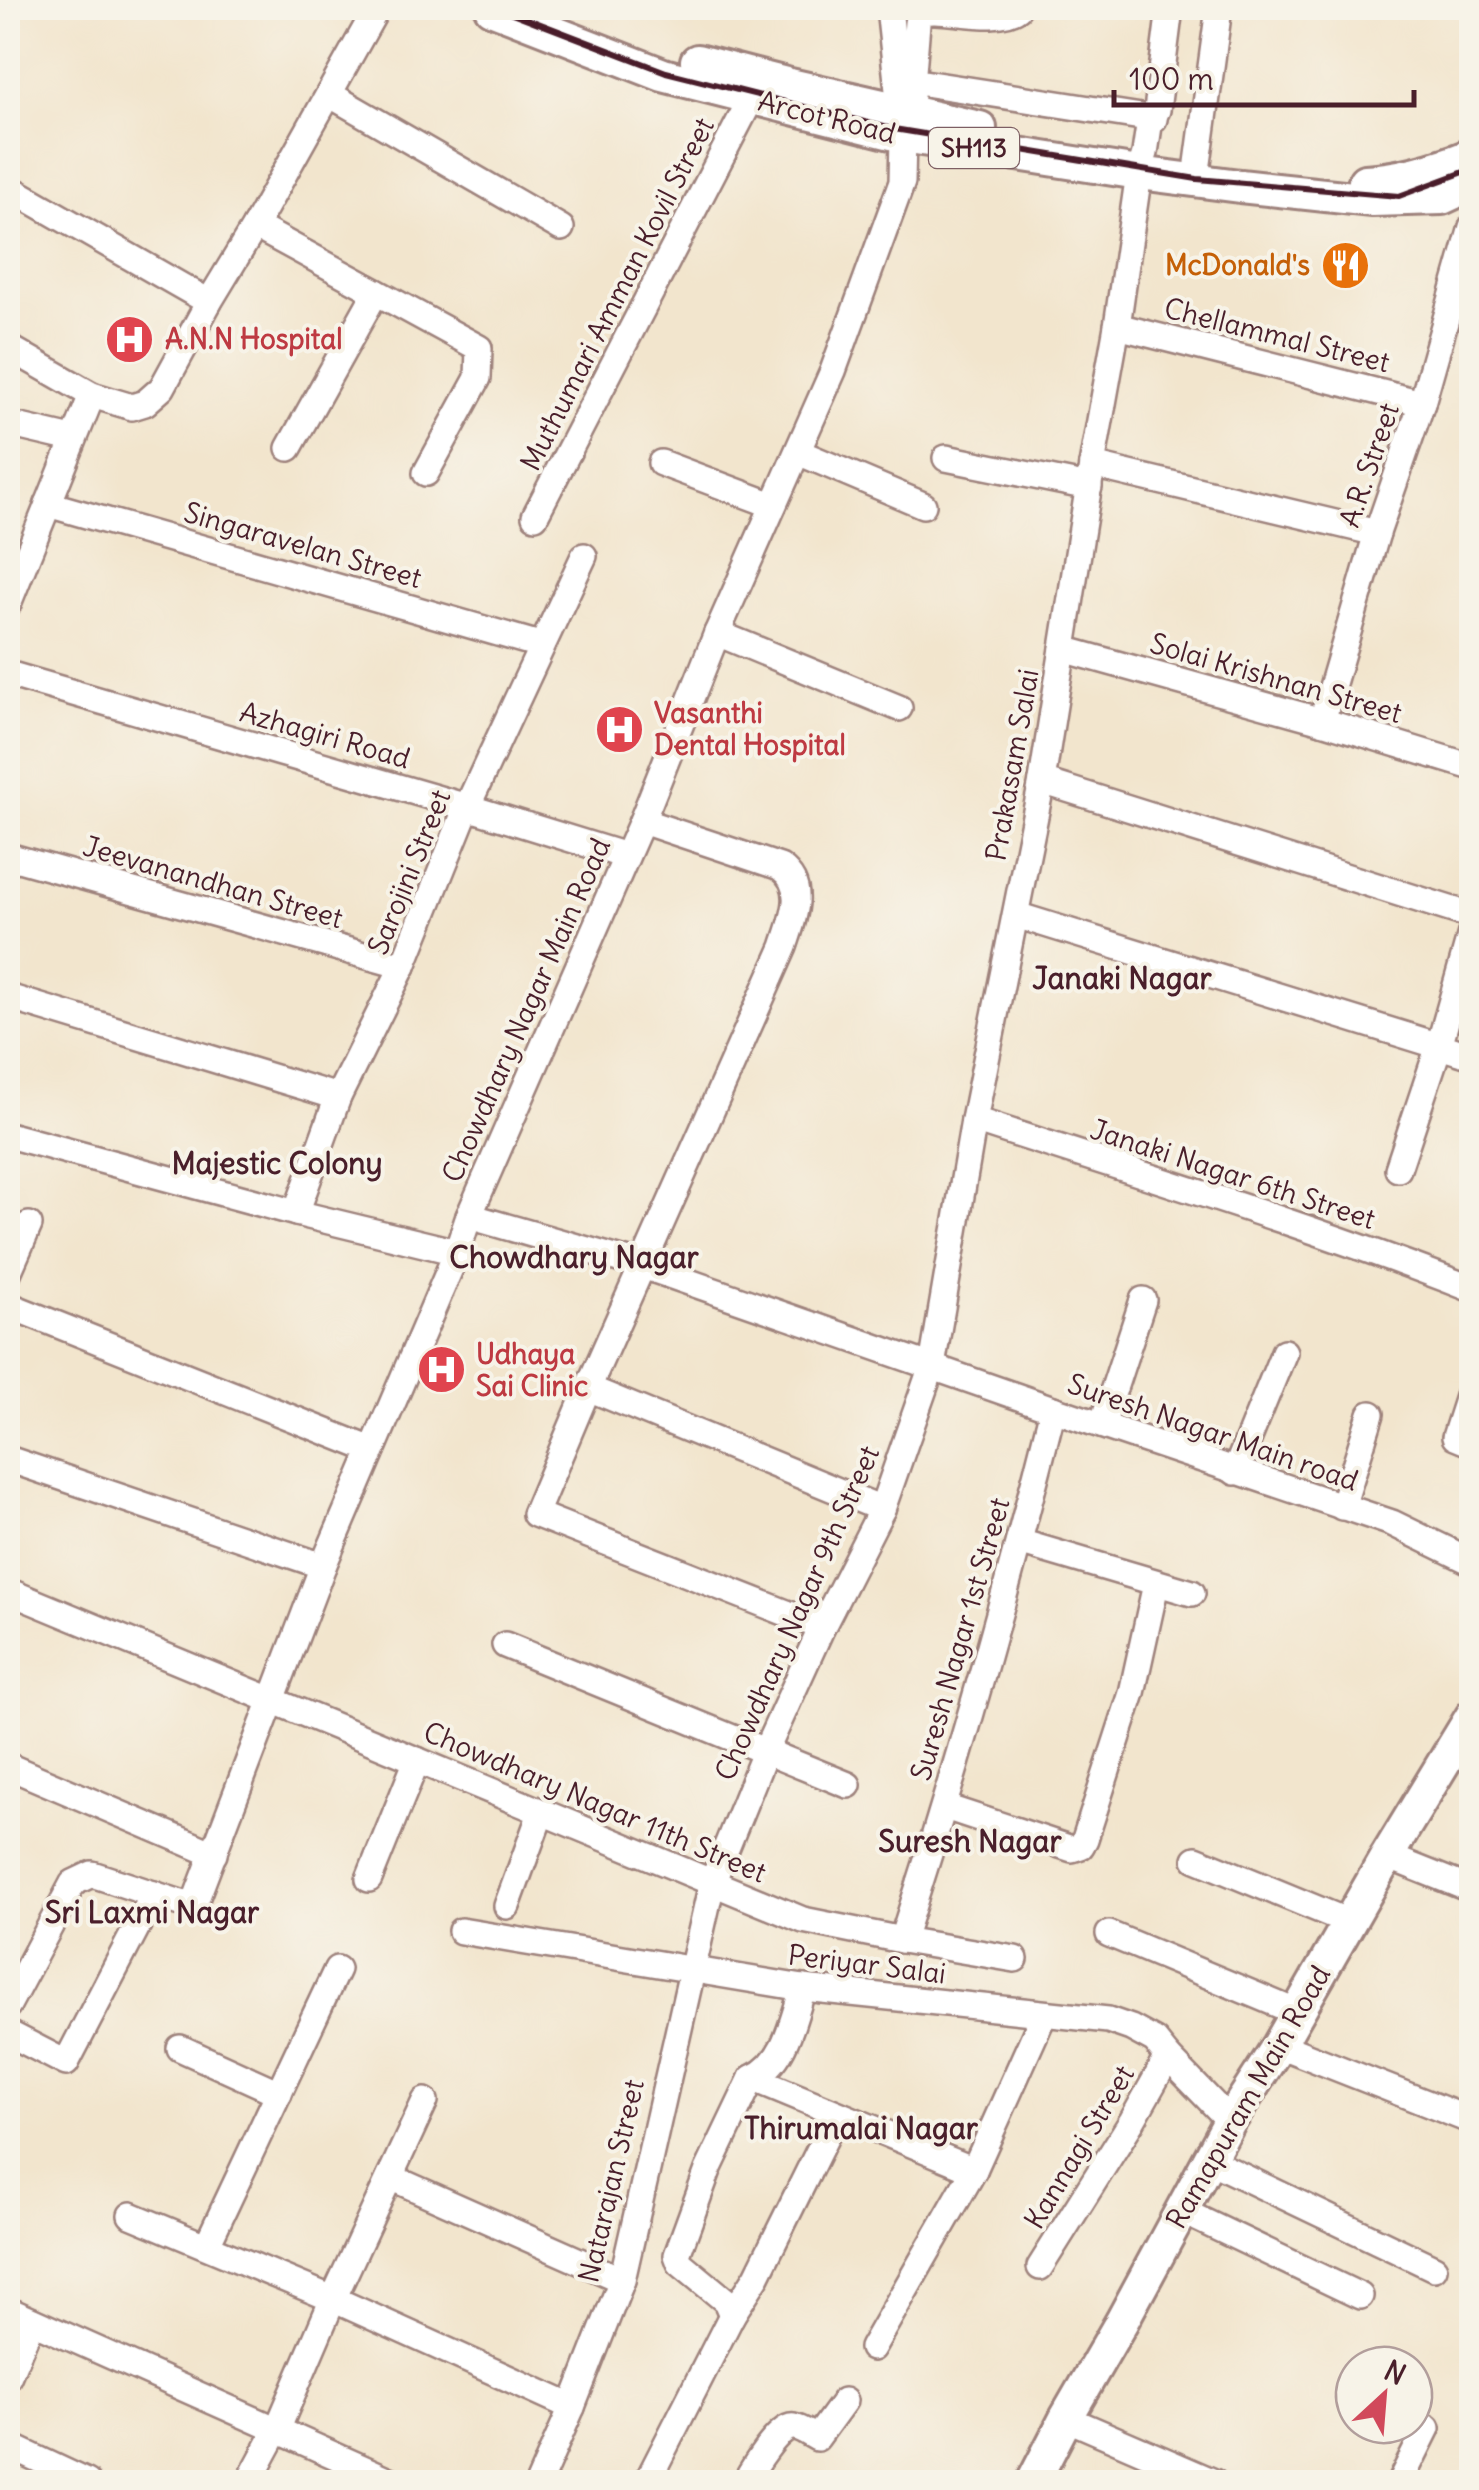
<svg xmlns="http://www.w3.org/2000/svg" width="1479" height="2490" font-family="Delius,sans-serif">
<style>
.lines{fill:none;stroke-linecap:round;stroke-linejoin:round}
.minor-casing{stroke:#9e827c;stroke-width:30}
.major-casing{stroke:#9e827c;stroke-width:38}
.minor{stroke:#fff;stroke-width:25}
.major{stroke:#fff;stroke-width:32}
.rail{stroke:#4a1f2b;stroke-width:6}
.labels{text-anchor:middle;stroke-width:8;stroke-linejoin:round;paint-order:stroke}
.shield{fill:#f7f3e8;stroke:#7e5f64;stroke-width:2.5}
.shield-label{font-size:25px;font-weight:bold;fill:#4a1f2b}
.street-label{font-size:28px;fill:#4a1f2b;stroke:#f7f3e8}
.food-label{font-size:28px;font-weight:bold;fill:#c56008;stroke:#f7f3e8;text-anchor:end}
.health-label{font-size:28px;font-weight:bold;fill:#be3a42;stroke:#f7f3e8;text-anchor:start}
.neighbourhood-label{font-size:30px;font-weight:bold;fill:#4a1f2b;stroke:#f7f3e8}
</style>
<rect width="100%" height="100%" fill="#f7f3e8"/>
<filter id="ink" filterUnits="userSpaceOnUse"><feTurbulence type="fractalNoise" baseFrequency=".01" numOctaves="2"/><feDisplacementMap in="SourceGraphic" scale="20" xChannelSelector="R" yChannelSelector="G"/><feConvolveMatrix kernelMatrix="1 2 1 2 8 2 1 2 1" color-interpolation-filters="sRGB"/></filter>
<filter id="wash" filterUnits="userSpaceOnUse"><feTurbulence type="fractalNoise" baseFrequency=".0048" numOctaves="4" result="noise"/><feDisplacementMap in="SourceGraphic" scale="40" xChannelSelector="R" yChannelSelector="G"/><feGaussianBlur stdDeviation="2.25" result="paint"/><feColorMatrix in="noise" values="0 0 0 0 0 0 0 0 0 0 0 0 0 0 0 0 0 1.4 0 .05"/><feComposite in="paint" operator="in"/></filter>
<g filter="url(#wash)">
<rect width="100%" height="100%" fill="#f2e5cd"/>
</g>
<g filter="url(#ink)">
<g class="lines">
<defs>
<g id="minor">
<polyline points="911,81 1154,119"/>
<polyline points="329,94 561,228"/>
<path d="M 911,96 L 917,23 C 918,21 917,17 919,15 C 930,2 995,26 1018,8"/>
<polyline points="1198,163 1219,8"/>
<polyline points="8,187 209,302"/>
<polyline points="255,226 479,348 478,378 426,473"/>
<polyline points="1117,326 1422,403"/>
<polyline points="8,347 92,395 132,407 145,403 162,388 209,302 255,226 377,8"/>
<polyline points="8,424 72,439"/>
<polyline points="289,448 376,292"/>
<polyline points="798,452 923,505"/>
<polyline points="946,458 1089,487"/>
<polyline points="661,463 773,505"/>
<polyline points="1092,465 1377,533"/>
<polyline points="48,504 540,645"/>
<polyline points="535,516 751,99"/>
<polyline points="8,604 92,395"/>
<polyline points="717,633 899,708"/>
<polyline points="1063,649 1322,721 1472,767"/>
<polyline points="8,674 467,807 626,856"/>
<polyline points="1322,721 1377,533 1422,403 1472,227"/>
<polyline points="1042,781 1472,916"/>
<path d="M 642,821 L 780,867 C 808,887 793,919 784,947 L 588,1388 L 535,1514 L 822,1627"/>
<polyline points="8,856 403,966"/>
<polyline points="1016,915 1472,1056"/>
<polyline points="8,997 338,1097"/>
<path d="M 974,1120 C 1139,1174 1310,1225 1472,1289"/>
<polyline points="8,1135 296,1213 457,1252"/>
<polyline points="1398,1169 1439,1046 1472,929"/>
<polyline points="296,1213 338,1097 403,966 467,807 584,556"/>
<polyline points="469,1216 643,1266 1053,1409 1392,1523 1472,1562"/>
<polyline points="8,1273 29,1225"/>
<polyline points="8,1305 372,1450"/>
<polyline points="1472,1384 1455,1437 1472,1444"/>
<polyline points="588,1388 882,1509"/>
<polyline points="1102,1425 1143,1300"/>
<polyline points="8,1459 323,1566"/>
<polyline points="1235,1472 1284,1352"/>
<polyline points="1342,1507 1371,1414"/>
<polyline points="1019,1542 1192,1593"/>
<polyline points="8,1591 803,1920 902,1940 1015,1959"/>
<polyline points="505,1645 848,1785"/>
<polyline points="8,1766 214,1854"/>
<polyline points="945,1807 1072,1849 1081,1846 1085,1839 1132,1693 1156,1584"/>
<polyline points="1387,1856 1472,1890"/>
<polyline points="1196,1859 1349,1922"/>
<polyline points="369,1879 417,1760"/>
<polyline points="507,1906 541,1813"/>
<polyline points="461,1931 803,1988 1108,2020 1131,2028 1155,2041 1168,2057 1230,2121"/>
<polyline points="1109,1934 1296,2012"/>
<path d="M 902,1940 C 958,1765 1008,1588 1053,1409"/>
<polyline points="8,2005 73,1883 92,1874 193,1907 323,1566 457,1252 469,1216 642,821 717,633 833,371 902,182 903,136 889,8"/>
<polyline points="8,2033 66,2063 154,1894"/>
<polyline points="1279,2045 1472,2121"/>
<polyline points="180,2048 279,2093"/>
<polyline points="752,2078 974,2170"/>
<polyline points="1208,2160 1434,2268"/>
<polyline points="390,2177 622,2280"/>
<polyline points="1182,2211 1360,2296"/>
<polyline points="131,2215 333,2299 572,2407"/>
<polyline points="207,2245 337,1969"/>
<polyline points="1040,2267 1132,2121 1168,2057"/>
<polyline points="8,2310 394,2482"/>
<path d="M 732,2315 L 726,2301 L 680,2263 L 677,2255 L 708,2170 L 752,2078 C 785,2064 793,2020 803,1988"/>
<polyline points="872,2348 974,2170 1044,2014"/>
<polyline points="8,2377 32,2321"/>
<polyline points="1066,2418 1214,2482"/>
<polyline points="8,2445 87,2482"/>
<polyline points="249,2482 277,2430 333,2299 425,2101"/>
<polyline points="539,2482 572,2407 622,2280 712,1883 766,1750 822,1627 882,1509 932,1366 974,1120 1042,781 1092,465 1117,326 1139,173 1145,153 1149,126 1157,110 1170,8"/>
<polyline points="647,2482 732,2315 757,2276 837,2114"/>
<path d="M 745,2482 C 752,2470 779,2424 794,2427 C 801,2428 811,2435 817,2438 L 844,2401"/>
<polyline points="1400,2482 1427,2428"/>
</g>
<g id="major">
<polyline points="491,8 663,75 903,136 1139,173 1240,186 1372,200 1442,198 1472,184"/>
<polyline points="697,61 786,84 980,128"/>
<path d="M 1365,181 C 1403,179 1437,169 1472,155"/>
<polyline points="1033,2482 1066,2418 1122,2321 1230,2121 1279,2045 1387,1856 1472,1716"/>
</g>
</defs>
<use href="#minor" class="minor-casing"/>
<use href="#major" class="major-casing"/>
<use href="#minor" class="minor"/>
<use href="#major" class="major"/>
<polyline class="rail" points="499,8 666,72 888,128 1197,179 1399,196 1472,169"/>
</g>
</g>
<defs>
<symbol id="restaurant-disc" viewBox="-11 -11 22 22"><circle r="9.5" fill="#e8710a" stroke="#f7f3e8"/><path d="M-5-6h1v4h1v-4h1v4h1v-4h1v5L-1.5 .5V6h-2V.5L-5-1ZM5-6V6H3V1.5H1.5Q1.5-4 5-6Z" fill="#fff"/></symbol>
<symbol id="hospital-disc" viewBox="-11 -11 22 22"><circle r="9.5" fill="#e0444e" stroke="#f7f3e8"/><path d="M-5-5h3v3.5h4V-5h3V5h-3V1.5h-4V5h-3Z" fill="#fff"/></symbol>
</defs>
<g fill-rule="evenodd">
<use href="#restaurant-disc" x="1318" y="238" width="55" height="55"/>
<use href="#hospital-disc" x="102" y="312" width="55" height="55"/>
<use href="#hospital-disc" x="592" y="702" width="55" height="55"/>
<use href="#hospital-disc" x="414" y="1342" width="55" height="55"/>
</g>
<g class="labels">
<rect class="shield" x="929" y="128" width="90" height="40" rx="8"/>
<g class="shield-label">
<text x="974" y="157">SH113</text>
</g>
<g class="street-label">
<text transform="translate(827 117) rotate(14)" y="10">Arcot Road</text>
<text transform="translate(617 294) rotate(-63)" y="10">Muthumari Amman Kovil Street</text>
<text transform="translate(1277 335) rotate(14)" y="10">Chellammal Street</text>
<text transform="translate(1369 465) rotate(-71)" y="10">A.R. Street</text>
<text transform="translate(303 545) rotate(16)" y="10">Singaravelan Street</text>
<text transform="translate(1276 678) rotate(16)" y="10">Solai Krishnan Street</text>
<text transform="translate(325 735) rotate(16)" y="10">Azhagiri Road</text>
<text transform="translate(1012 765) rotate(-80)" y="10">Prakasam Salai</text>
<text transform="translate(409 872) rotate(-68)" y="10">Sarojini Street</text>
<text transform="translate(213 882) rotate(16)" y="10">Jeevanandhan Street</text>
<text transform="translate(526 1010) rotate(-66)" y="10">Chowdhary Nagar Main Road</text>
<text transform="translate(1233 1174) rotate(18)" y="10">Janaki Nagar 6th Street</text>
<text transform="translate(1213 1432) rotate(19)" y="10">Suresh Nagar Main road</text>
<text transform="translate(797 1613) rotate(-66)" y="10">Chowdhary Nagar 9th Street</text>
<text transform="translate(960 1639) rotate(-74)" y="10">Suresh Nagar 1st Street</text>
<text transform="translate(595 1802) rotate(23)" y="10">Chowdhary Nagar 11th Street</text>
<text transform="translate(867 1964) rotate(7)" y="10">Periyar Salai</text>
<text transform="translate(1248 2097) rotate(-60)" y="10">Ramapuram Main Road</text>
<text transform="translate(1079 2147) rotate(-59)" y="10">Kannagi Street</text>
<text transform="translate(611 2181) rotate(-77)" y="10">Natarajan Street</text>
</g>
<g class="food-label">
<text x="1310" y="275">McDonald's</text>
</g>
<g class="health-label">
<text x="165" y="349">A.N.N Hospital</text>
<text x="654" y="723">Vasanthi<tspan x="654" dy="32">Dental Hospital</tspan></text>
<text x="476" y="1364">Udhaya<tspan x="476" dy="32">Sai Clinic</tspan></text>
</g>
<g class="neighbourhood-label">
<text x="1122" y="989">Janaki Nagar</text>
<text x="277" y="1174">Majestic Colony</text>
<text x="574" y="1268">Chowdhary Nagar</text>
<text x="970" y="1852">Suresh Nagar</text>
<text x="152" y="1923">Sri Laxmi Nagar</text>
<text x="861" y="2139">Thirumalai Nagar</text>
</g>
</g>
<rect width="1479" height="2490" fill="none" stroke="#f7f3e8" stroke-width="40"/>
<g transform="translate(1384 2395) rotate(26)"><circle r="48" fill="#f7f3e8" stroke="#b29e9c" stroke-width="2.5"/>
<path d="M0-8L18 38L0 25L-18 38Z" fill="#d1495b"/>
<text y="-15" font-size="28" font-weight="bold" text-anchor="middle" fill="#4a1f2b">N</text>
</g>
<path d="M1114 90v15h300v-15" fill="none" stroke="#4a1f2b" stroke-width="5"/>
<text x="1129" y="90" font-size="30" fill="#4a1f2b" stroke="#f7f3e8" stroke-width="8" paint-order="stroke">100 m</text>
</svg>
